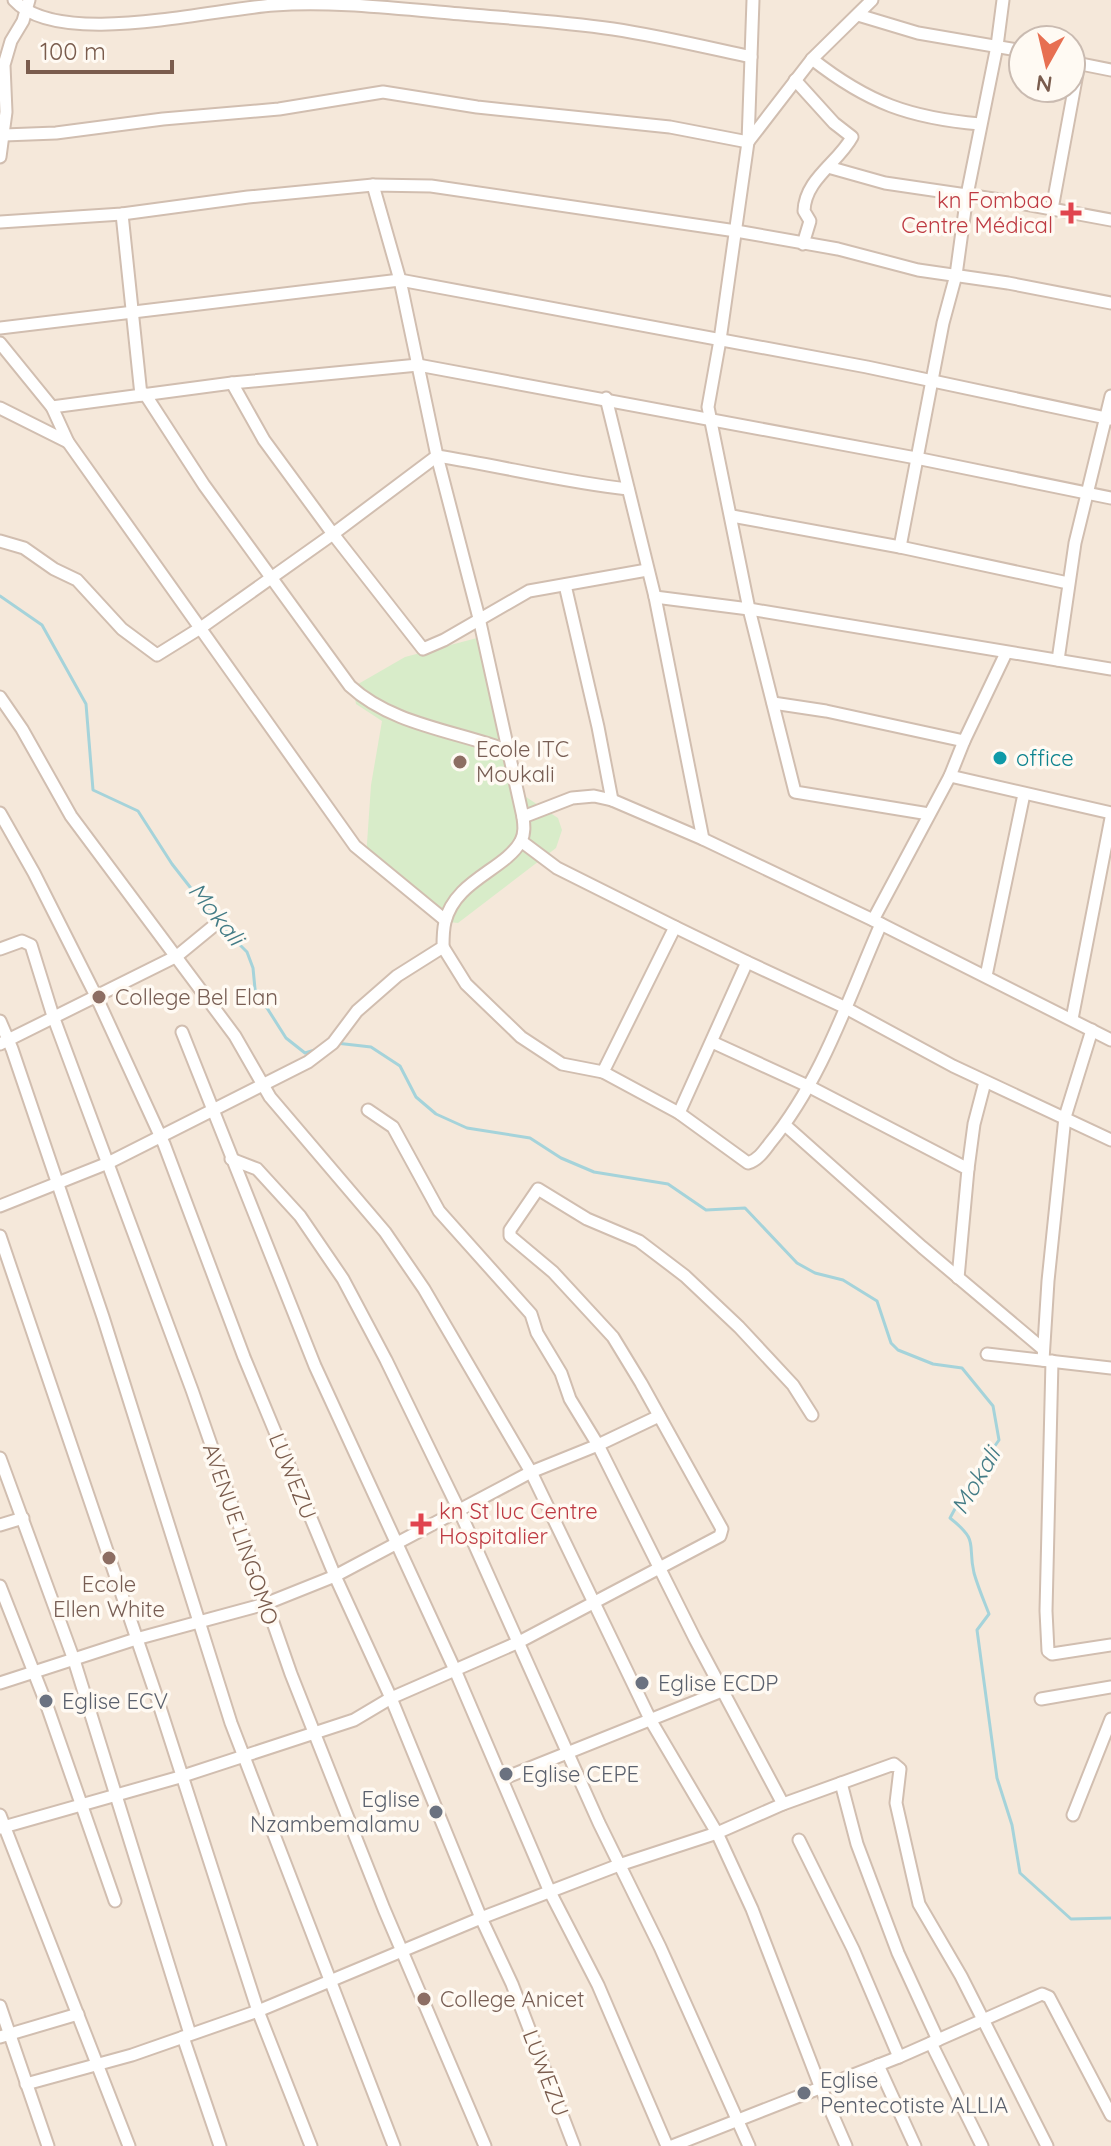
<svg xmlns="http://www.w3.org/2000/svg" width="1111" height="2146" font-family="Quicksand,sans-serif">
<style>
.residential{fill:#f5e8da;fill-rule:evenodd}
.green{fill:#d8ecc9}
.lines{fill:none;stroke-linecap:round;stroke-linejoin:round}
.stream{stroke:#a5d3da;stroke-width:3}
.minor-casing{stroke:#d1beb0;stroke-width:15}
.minor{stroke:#fff;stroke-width:11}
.health-dot{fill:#e0444e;stroke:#fffaf3;stroke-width:3}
.culture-dot{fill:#0f9aa8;stroke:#fffaf3;stroke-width:3}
.education-dot{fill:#8d6e63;stroke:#fffaf3;stroke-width:3}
.worship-dot{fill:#6b7280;stroke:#fffaf3;stroke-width:3}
.labels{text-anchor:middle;stroke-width:7;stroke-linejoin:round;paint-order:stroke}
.health-label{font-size:22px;fill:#be3a42;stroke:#fffaf3;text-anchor:end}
.education-label{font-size:22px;fill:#785e54;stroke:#fffaf3;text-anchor:start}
.culture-label{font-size:22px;fill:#0d838f;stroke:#fffaf3;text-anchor:start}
.street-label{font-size:22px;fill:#7a5c4d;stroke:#fffaf3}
.worship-label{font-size:22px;fill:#5b616d;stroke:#fffaf3;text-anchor:start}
.water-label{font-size:24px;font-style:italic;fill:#437c86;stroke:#fffaf3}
</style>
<rect width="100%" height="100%" fill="#fdf6ec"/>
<path class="residential" d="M 0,0 L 1111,0 L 1111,2146 L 0,2146 ZM 1023,40 L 1071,40 L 1071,88 L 1023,88 Z"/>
<polygon class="green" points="477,638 523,795 558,818 562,830 556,848 458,923 441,921 366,858 371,785 382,721 356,704 353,687 405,657"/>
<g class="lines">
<g class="stream">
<polyline points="0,596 42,625 86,704 93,790 138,811 172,864 215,919"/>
<polyline points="220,925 247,952 253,968 255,989 286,1038 305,1053 318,1049"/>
<path d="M 336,1043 L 371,1047 L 400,1066 L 416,1097 L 436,1114 L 467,1128 L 530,1138 L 561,1158 L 594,1172 L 668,1184 L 706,1210 L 745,1208 L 797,1263 L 815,1273 L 843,1280 L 877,1301 L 891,1343 L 898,1350 L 933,1364 L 962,1368 L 993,1406 L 999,1440 L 969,1483 L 950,1518 C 980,1542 967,1543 974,1573 C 978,1587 984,1601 989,1614 L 977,1630 L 997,1778 L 1012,1825 L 1020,1873 L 1071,1919 L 1111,1918"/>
</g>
<defs>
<g id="minor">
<path d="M 14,0 C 58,49 212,9 274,5 C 333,1 391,8 450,13 C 504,18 559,21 613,29 C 660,36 705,47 751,57"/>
<polyline points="753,0 748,142 720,340 708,407 749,609 795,792 929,814"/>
<polyline points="858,15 918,33 1023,51"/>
<path d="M 812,59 C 868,103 910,118 980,124"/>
<polyline points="1071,62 1111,70"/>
<path d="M 795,80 L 834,123 L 852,137 C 838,163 805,179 804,211 L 810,221 L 803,244"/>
<polyline points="4,135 56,133 163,119 279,109 383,92 477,107 670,127 748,142"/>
<polyline points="748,142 812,59 872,0"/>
<polyline points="0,157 6,112 4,65 11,41 23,21 29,0"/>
<polyline points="828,167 885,183 1014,202 1111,220"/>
<polyline points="1052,209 1079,63"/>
<polyline points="122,214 141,395"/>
<polyline points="0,222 122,214 248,197 373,185 431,186 736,231 838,249 918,270 1008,283 1111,303"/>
<polyline points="0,328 400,280 867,367 1111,419"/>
<polyline points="0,343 52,407 68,442 355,846 445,920"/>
<polyline points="232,383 264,440 333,534 423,649 444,640 529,591 647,570"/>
<path d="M 145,394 L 204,485 L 350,686 C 392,725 457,731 509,751"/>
<polyline points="606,398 655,597 703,839"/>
<polyline points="52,407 232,383 418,365 916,458 1111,498"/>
<polyline points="0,408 68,442"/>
<polyline points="732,516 900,547 1068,583"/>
<path d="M 0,541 L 24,548 L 54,569 L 77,580 L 122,629 L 157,655 L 202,627 L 333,534 L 437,456 C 501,466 564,482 628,489"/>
<polyline points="900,547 943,323 956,275 967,195 997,46 1003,0"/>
<polyline points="565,585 598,727 612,800"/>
<polyline points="655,597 749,609 1111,669"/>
<polyline points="1058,660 1075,543 1111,396"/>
<polyline points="0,697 22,729 71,816 235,1036 270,1097 385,1232 424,1289 531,1472 651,1721 717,1833 752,1909 820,2086 846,2146"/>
<polyline points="773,703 826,711 964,741"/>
<polyline points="950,776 1111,813"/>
<polyline points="0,813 34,873 96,996 164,1144 244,1357 335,1576 391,1698 481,1918 512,1984 574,2146"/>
<polyline points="523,817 572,798 594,796 612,800 703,839 873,920 1111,1040"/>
<path d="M 521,841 L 557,868 L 675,927 L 603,1072 L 679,1113 L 748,1163 C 758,1160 764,1151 770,1143 C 822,1080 848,999 881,924"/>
<polyline points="873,920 950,776 964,741 1006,653"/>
<polyline points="675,927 747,962 679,1113"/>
<polyline points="443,947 466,984 521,1037 562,1064 603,1072"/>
<polyline points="0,949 22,941 31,945 53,1016 192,1390 291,1674 384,1909 485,2146"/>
<polyline points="747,962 844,1007 953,1066 1111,1140"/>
<polyline points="986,976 1024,794"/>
<polyline points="1072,1019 1111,818"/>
<polyline points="0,1021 12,1049 103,1317 231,1723 394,2146"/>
<polyline points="182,1032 315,1366 455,1670 550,1892 598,1985 667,2146"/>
<polyline points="712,1042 810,1087 968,1169 958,1278"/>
<polyline points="0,1044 177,956 216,924"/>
<polyline points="368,1110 393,1127 439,1211 531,1314 537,1333 561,1373 570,1399 598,1445 695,1639 783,1804"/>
<polyline points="785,1125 922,1247 1043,1349"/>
<polyline points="231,1159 257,1169 300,1216 343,1279 386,1360 459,1510 599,1823 660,1947 749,2146"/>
<polyline points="968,1169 974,1124 985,1082"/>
<path d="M 0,1206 L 108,1163 L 308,1062 L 333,1043 L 357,1011 L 397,976 L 443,947 C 443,939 443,930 445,922 C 455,880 505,870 521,841 C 525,833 524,825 523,817 L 479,618 L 437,456 L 400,280 L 373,185"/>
<polyline points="0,1236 156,1695 258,2011 311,2146"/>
<polyline points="987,1354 1111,1368"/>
<polyline points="1043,1360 1048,1281 1065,1117 1092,1030"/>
<polyline points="1052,1361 1046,1611 1048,1651 1052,1654 1111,1645"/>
<polyline points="0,1458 74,1660 190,2034"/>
<polyline points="0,1525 23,1518"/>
<polyline points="0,1586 46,1703 115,1901"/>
<polyline points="0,1683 136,1639 265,1604 335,1576 531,1472 598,1445 659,1416"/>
<polyline points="1041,1699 1111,1687"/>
<polyline points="502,1779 722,1691"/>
<polyline points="841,1783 857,1844 898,1953 938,2040"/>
<polyline points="0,1815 129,2146"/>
<polyline points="1073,1815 1111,1719"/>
<polyline points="0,1828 180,1777 354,1720 391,1698 519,1642 720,1536 722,1529 641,1383 613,1337 553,1272 510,1236 510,1230 538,1189 587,1219 639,1241 685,1276 739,1327 793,1385 812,1415"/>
<polyline points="799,1840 853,1949 899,2057"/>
<polyline points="0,2006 48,2146"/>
<polyline points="0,2037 78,2014"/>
<polyline points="183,2037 220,2146"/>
<polyline points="931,2043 982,2146"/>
<polyline points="878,2065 915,2146"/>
<polyline points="26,2084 132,2055 258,2011 481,1918 619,1865 717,1833 783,1804 894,1764 900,1769 896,1803 919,1904 961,1976 1047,2146"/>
<polyline points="672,2146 899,2057 1042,1994 1049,1997 1111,2115"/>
</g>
</defs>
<use href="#minor" class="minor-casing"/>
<use href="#minor" class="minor"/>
</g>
<g class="health-dot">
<path d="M1067 201h8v8h8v8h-8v8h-8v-8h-8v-8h8z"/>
<path d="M417 1512h8v8h8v8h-8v8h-8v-8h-8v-8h8z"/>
</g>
<circle class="culture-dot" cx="1000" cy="758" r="8"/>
<g class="education-dot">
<circle cx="460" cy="762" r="8"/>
<circle cx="99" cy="997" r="8"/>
<circle cx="109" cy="1558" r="8"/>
<circle cx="424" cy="1999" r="8"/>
</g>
<g class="worship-dot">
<circle cx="642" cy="1683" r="8"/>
<circle cx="46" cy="1701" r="8"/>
<circle cx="506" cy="1774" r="8"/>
<circle cx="436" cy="1812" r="8"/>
<circle cx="804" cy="2093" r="8"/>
</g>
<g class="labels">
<g class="health-label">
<text x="1053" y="208">kn Fombao<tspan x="1053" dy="25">Centre Médical</tspan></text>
<text x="439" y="1519" text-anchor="start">kn St luc Centre<tspan x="439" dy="25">Hospitalier</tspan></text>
</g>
<g class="education-label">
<text x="476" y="757">Ecole ITC<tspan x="476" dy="25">Moukali</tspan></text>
<text x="115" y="1005">College Bel Elan</text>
<text x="109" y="1592" text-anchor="middle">Ecole<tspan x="109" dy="25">Ellen White</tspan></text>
<text x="440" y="2007">College Anicet</text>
</g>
<g class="culture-label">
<text x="1016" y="766">office</text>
</g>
<g class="street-label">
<text transform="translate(293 1476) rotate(68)" y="8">LUWEZU</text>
<text transform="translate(241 1534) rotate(71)" y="8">AVENUE LINGOMO</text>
<text transform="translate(546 2073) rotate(69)" y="8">LUWEZU</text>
</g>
<g class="worship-label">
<text x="658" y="1691">Eglise ECDP</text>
<text x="62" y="1709">Eglise ECV</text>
<text x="522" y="1782">Eglise CEPE</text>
<text x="420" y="1807" text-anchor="end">Eglise<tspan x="420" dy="25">Nzambemalamu</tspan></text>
<text x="820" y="2088">Eglise<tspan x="820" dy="25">Pentecotiste ALLIA</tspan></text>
</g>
<g class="water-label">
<text transform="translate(216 914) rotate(51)" y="8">Mokali</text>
<text transform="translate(976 1481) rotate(-60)" y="8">Mokali</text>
</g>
</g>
<g transform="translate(1047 64) rotate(188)"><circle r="38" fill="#fffaf3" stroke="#cabbb1" stroke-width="2"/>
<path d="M0-6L14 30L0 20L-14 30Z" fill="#e76f51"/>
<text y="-12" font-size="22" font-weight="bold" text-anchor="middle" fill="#7a5c4d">N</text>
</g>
<path d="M28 60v12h144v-12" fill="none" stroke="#7a5c4d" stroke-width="4"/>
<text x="40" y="60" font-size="24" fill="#7a5c4d" stroke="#fffaf3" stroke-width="6" paint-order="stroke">100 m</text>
</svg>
